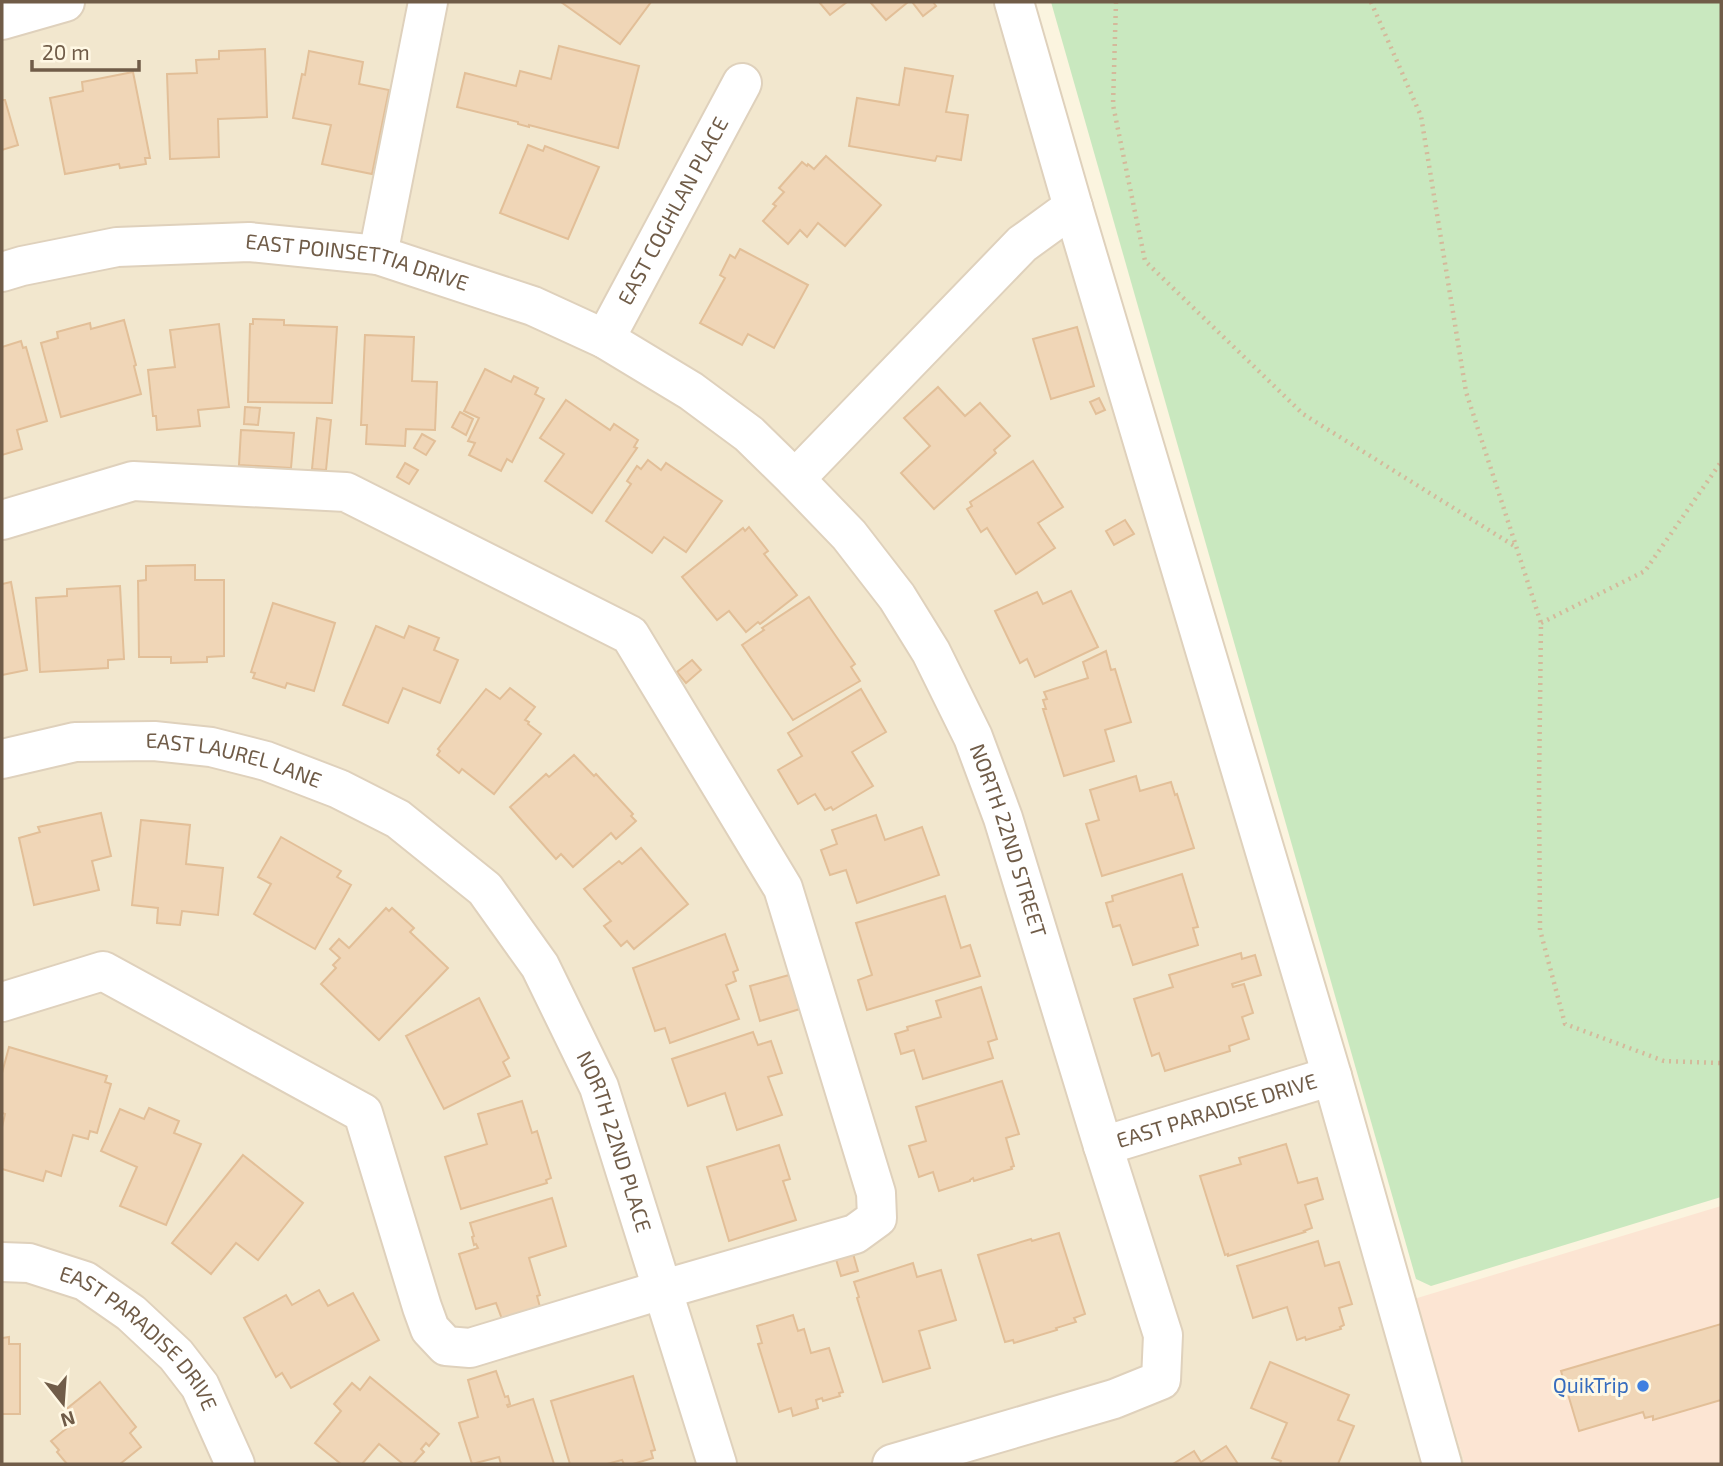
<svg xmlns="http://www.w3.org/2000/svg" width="1723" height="1466" font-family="'Exo 2',sans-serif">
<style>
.residential{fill:#f2e7ce}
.commercial{fill:#fce5d3}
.green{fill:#c9e8bf}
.building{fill:#f0d6b7;stroke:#e2bf98;stroke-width:2}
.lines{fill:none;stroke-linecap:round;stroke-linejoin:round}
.minor-casing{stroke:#dfd1bc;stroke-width:42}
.path{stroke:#d4b99b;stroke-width:4.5;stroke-dasharray:2 5;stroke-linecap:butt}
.minor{stroke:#fff;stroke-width:38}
.shop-dot{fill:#3f7fe0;stroke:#fff8e4;stroke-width:2.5}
.labels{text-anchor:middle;stroke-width:6;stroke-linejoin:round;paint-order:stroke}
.street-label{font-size:21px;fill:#705c48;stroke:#fff8e4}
.shop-label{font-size:21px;fill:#366cbe;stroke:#fff8e4;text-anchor:end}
</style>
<rect width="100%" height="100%" fill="#fbf4df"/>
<polygon class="residential" points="2,2 1026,2 1414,1299 1465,1464 2,1464"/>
<polygon class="commercial" points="1721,1206 1721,1464 1465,1464 1414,1299"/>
<polygon class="green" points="1051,2 1721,2 1721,1197 1431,1286 1416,1279"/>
<g class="building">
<polygon points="561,2 651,2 620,44"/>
<polygon points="819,2 847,2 830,15"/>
<polygon points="870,2 908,2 886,20"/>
<polygon points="914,2 933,2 936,6 923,16 913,3"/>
<polygon points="559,46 639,66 618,148 529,125 529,127 518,124 518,122 457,107 465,73 516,86 520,71 551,79"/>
<polygon points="265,49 267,117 218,119 219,157 170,159 167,74 197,73 196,60 219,59 219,51"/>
<polygon points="309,51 363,62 359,84 389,90 372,174 322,164 331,125 293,118 302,74 305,75"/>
<polygon points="905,68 953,76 946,112 968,115 961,160 937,156 935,161 849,146 857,98 899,105"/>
<polygon points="133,72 150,158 145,158 146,164 120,168 119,164 65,174 50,98 83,91 82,82"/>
<polygon points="2,100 5,100 18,145 2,150"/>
<polygon points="528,145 543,151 545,146 599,167 568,239 500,213"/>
<polygon points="826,156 881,205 845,246 818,223 807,237 800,230 788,244 763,221 776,206 773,204 784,192 779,188 802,162 807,166 808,164 814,169"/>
<polygon points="740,249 808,285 774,348 748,334 742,345 700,323 725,278 720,275 730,255 735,258"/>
<polygon points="253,319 284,320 284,325 337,327 332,403 248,402 250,324 253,324"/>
<polygon points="124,320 136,365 134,366 141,394 61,417 41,343 58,338 57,332 90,323 91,329"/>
<polygon points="219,324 229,407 198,410 200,426 157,430 156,416 153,416 148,370 175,367 170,330"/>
<polygon points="1077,327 1094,386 1051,399 1033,339"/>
<polygon points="365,335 414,337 412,381 437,382 435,430 406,429 405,446 366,444 367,425 361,425"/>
<polygon points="21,341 23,348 26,347 47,421 17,430 22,449 2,455 2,347"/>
<polygon points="485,369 511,382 514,376 538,388 535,394 544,399 512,462 507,459 501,471 469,455 475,443 468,441 479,418 464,411"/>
<polygon points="938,387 965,416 980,403 1010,436 994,450 996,453 934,509 901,473 930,446 904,418"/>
<polygon points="1099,398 1105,410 1096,414 1090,402"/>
<polygon points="566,400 610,430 614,424 638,440 634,447 637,448 592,513 545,481 564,454 540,438"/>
<polygon points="245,407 260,408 258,425 244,424"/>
<polygon points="460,412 473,419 466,435 452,427"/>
<polygon points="317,418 331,420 326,470 312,469"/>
<polygon points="241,430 294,433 291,468 239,465"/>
<polygon points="422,434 435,441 426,455 414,448"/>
<polygon points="648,460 661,470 666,463 722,501 686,552 664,537 652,553 606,521 631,484 627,481 637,466 641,469"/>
<polygon points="1033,461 1063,507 1038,523 1055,548 1016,574 987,528 981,532 967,509 972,506 970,502"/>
<polygon points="405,463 418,470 409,484 397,477"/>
<polygon points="1125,520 1134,534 1114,545 1106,531"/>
<polygon points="749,527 768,551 764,554 797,595 760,624 758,622 746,632 729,611 717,620 682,577 743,528 745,531"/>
<polygon points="195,565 195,580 224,580 224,656 207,657 207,662 171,663 171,657 139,657 138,581 146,580 146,566"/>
<polygon points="11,582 27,670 2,675 2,584"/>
<polygon points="120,586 124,659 108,660 108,668 40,672 36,598 67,596 67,589"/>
<polygon points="1071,591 1098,647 1035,677 1027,659 1020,663 995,611 1037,592 1043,604"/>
<polygon points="809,597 855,664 851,667 860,681 793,720 742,645 764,630 762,628"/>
<polygon points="273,603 335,623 314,691 287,683 285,688 253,678 255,673 251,672"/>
<polygon points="376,626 404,638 409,626 439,638 434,650 458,660 440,703 403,688 388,723 343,705"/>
<polygon points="1106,651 1111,670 1115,669 1131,722 1105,730 1114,761 1064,776 1043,709 1046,709 1043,700 1047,699 1044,692 1088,678 1083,662"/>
<polygon points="692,660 701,670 686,683 677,672"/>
<polygon points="510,688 535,707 525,720 529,722 528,724 541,734 494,794 462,769 459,773 437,755 440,751 438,749 486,689 500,699"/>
<polygon points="861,689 886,732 852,752 873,786 833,810 831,807 825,810 815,794 798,804 778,770 802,756 788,733"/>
<polygon points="574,755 594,776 596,774 633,814 631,816 636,821 616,839 611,833 573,867 561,854 556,859 510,807 546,774 549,777"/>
<polygon points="1136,776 1140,791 1171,782 1175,795 1177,794 1194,848 1102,876 1086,824 1099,820 1090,790"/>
<polygon points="101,813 111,856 92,861 99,890 34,905 19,838 40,832 38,827"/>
<polygon points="876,815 885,840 922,827 939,875 857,903 846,870 830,875 821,850 837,844 832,830"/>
<polygon points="141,820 190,825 186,864 223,868 218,915 182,911 180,925 157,923 158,908 132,905"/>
<polygon points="281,837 341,871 337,877 351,885 315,949 254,914 271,884 258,877"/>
<polygon points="641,848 688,904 634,949 627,941 621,946 604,926 611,921 584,889 619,861 622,864"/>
<polygon points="1182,874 1198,927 1193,928 1198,945 1133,965 1120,925 1113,927 1106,903 1113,901 1112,896"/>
<polygon points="945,896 961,948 970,945 980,976 867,1010 858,980 872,975 856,923"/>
<polygon points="386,908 389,911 392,908 414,928 410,932 448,968 379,1040 321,984 336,968 333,965 340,958 330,949 339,939 349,948"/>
<polygon points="725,934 738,970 733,972 736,981 726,985 739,1019 670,1043 665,1028 655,1031 633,968"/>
<polygon points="1241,953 1242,959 1255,955 1261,975 1232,984 1233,987 1244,984 1253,1013 1242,1017 1249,1039 1229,1046 1230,1051 1165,1071 1159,1053 1152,1056 1134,999 1173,987 1169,975"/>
<polygon points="789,975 800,1009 760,1021 750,986"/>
<polygon points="981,987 997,1039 988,1042 993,1058 923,1079 914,1050 901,1054 895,1034 908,1030 907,1027 941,1017 936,1001"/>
<polygon points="479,998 509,1058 503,1062 510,1076 444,1109 406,1036"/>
<polygon points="753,1032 758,1045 771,1041 782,1073 768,1077 782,1115 737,1130 725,1093 688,1106 672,1059"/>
<polygon points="9,1047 107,1076 105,1082 111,1084 97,1133 90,1131 88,1139 73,1135 61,1176 46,1171 43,1181 2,1169 2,1127 5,1114 2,1113 2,1073"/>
<polygon points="1002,1081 1019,1134 1006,1138 1014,1166 1011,1167 1012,1169 974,1181 973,1178 970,1180 970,1181 939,1191 933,1172 919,1177 909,1146 926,1141 916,1107"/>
<polygon points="522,1101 532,1133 537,1131 551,1178 546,1180 547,1183 461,1209 445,1157 487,1144 478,1114"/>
<polygon points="149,1108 179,1121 174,1133 201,1144 166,1225 120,1206 137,1167 101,1151 120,1109 144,1119"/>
<polygon points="1286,1144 1298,1183 1317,1178 1323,1199 1305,1205 1312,1228 1304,1231 1305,1232 1228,1256 1228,1254 1225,1255 1200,1176 1241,1164 1239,1158"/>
<polygon points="779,1145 790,1179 783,1181 796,1220 729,1241 707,1167"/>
<polygon points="243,1155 303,1203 258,1260 236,1243 211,1274 172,1243"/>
<polygon points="552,1198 566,1246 529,1258 540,1295 537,1296 540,1307 502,1319 496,1303 476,1309 459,1254 478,1248 476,1244 474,1245 472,1237 474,1236 470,1223"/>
<polygon points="1059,1233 1085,1314 1074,1318 1076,1322 1056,1328 1057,1330 1014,1343 1013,1340 1005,1342 978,1255 1031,1239 1032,1241"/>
<polygon points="1318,1241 1325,1266 1339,1262 1352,1304 1339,1308 1344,1325 1340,1327 1341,1329 1306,1340 1305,1337 1297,1340 1287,1307 1253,1318 1237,1266"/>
<polygon points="852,1250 858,1271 841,1276 835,1256"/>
<polygon points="913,1263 917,1277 941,1270 956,1320 919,1331 930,1368 883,1382 857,1298 859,1297 854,1282"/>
<polygon points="319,1290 328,1306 353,1293 379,1340 291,1388 282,1373 276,1377 244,1318 286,1295 292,1305"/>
<polygon points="793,1315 798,1331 804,1329 811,1353 829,1348 843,1392 839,1393 840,1396 823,1401 822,1398 816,1400 818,1408 793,1416 791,1408 779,1412 758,1344 762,1343 757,1326"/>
<polygon points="1721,1324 1721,1400 1653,1420 1653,1416 1645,1418 1643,1412 1579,1431 1561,1371"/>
<polygon points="9,1337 9,1344 20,1344 20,1414 2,1414 2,1338"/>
<polygon points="1270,1362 1349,1395 1338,1420 1354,1426 1338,1464 1280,1464 1281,1461 1272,1458 1287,1423 1251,1408"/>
<polygon points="496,1371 505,1397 508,1396 510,1404 507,1405 508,1407 533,1399 554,1464 501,1464 499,1457 472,1464 459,1423 478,1417 468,1380"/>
<polygon points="633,1376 655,1450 651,1451 653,1458 633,1464 624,1464 622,1460 607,1464 570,1464 551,1401"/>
<polygon points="370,1377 439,1434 429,1446 426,1443 421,1449 424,1452 413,1464 403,1464 379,1444 362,1464 341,1464 315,1443 341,1411 334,1404 352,1383 360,1390"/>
<polygon points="100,1382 136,1427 130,1433 141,1447 120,1464 67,1464 57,1452 59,1450 51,1441 73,1423 64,1411"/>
<polygon points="1226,1446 1238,1464 1173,1464 1194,1451 1201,1462"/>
</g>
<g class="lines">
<defs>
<g id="minor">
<polyline points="1014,2 1073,207 1332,1076 1442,1464"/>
<polyline points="2,20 65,2"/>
<polyline points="378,255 428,2"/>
<path id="s1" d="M 2,272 L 22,266 L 117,247 L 249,242 L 378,255 L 533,306 L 605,339 L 691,391 L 749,434 L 795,479 L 849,535 L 897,597 L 931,652 L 973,737 L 1003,818 L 1103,1146 L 1163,1335 L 1161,1380 L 1114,1399 L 892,1464"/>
<path id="s2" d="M 605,339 L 742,83"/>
<polyline points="795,479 1022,244 1073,207"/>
<polyline points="2,520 133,481 346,492 630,635 783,888 876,1193 877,1218 855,1234 661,1290 470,1348 446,1346 430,1329 422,1307 363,1113 103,971 2,1002"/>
<path id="s3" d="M 2,759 L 75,742 L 154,741 L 211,747 L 266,761 L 339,789 L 398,819 L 485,889 L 540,966 L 599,1087 L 717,1464"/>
<path id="s4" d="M 1103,1146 L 1332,1076"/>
<path id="s5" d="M 2,1262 L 29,1263 L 85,1281 L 131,1313 L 176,1355 L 200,1386 L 235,1464"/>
</g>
</defs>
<use href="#minor" class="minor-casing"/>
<g class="path">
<polyline points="1116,2 1113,105 1145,261 1303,414 1516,547"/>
<polyline points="1371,2 1421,116 1466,392 1541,623 1539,788 1540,930 1565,1024 1664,1061 1721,1063"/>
<polyline points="1541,623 1645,571 1721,462"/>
</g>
<use href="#minor" class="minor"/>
</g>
<circle class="shop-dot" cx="1643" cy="1386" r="7"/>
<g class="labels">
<g class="street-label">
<text dy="7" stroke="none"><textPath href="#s2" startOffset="145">EAST COGHLAN PLACE</textPath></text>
<text dy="7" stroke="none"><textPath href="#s1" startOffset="360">EAST POINSETTIA DRIVE</textPath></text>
<text dy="7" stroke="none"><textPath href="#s3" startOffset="236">EAST LAUREL LANE</textPath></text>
<text dy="7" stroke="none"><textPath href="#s1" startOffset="1284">NORTH 22ND STREET</textPath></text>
<text dy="7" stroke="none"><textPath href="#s4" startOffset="119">EAST PARADISE DRIVE</textPath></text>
<text dy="7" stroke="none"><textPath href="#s3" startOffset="810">NORTH 22ND PLACE</textPath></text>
<text dy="7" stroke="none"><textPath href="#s5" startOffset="164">EAST PARADISE DRIVE</textPath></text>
</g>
<g class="shop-label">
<text x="1629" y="1393">QuikTrip</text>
</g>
</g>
<rect width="1723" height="1466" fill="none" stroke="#705c48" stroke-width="7"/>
<g transform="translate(63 1403) rotate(163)" stroke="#fff8e4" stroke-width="5" paint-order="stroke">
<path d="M0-5L12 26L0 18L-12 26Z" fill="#705c48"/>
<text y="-10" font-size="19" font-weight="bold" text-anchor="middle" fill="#705c48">N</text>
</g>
<path d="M32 60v10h107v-10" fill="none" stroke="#705c48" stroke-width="3.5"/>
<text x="42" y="60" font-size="21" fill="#705c48" stroke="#fff8e4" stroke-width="5" paint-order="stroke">20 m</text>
</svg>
